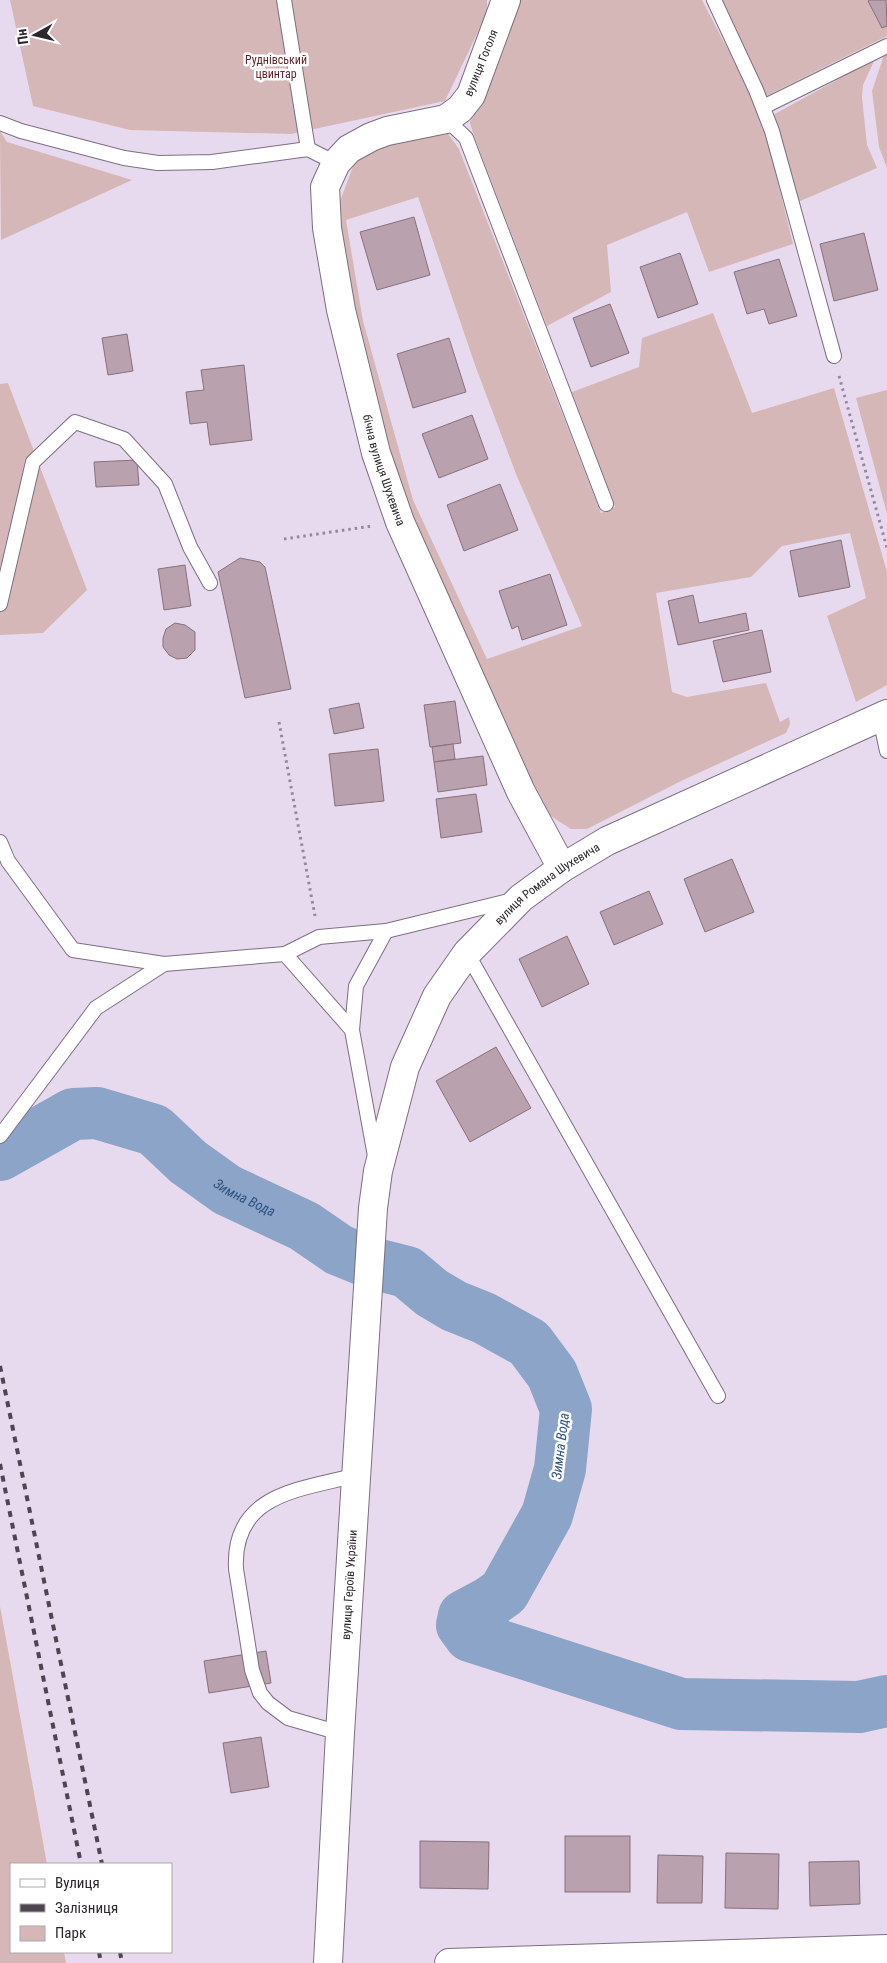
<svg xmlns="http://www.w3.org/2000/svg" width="887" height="1963" font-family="'Roboto Condensed',sans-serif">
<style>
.green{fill:#d6b7b7;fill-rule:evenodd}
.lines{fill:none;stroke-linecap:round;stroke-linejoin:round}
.river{stroke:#8ba4c7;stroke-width:52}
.building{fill:#b9a1ad;stroke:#87717c}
.service-casing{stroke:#7c6f80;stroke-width:16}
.minor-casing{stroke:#7c6f80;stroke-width:30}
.secondary-casing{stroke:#7c6f80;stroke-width:30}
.path{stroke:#938998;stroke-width:3;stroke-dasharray:2.5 4;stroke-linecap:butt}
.service{stroke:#fff;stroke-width:14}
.minor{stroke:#fff;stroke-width:28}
.secondary{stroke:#fff;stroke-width:28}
.rail{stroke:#4d454f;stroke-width:4;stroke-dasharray:6 6;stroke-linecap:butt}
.labels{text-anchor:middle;stroke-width:5;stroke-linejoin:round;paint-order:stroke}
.park-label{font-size:12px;fill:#64282d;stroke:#fff}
.street-label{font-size:12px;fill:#2c262e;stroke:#fff}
.water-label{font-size:14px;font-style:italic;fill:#315382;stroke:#fff}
</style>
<rect width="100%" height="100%" fill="#e8daee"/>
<g class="green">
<polygon points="10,0 487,0 487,13 445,101 291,134 130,130 33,106"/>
<polygon points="516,0 702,0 748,88 766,133 793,244 709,272 687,212 607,245 611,292 547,326 475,139 470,123 476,103"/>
<polygon points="722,0 887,0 887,36 766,96"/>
<polygon points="887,54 887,168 879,147 872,91 884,55"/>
<polygon points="875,59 863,85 862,97 867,145 877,168 798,202 773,115"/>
<polygon points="0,131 7,142 132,180 1,240"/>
<path d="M 446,131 L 459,149 L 601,513 L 615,507 L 572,392 L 639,367 L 642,338 L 713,313 L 752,413 L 834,388 L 887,572 L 887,685 L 856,702 L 827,616 L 866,598 L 850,533 L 782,546 L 751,577 L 656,593 L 672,692 L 687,697 L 766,683 L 780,722 L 789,717 L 790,724 L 786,733 L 683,780 L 587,829 L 571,829 L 546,813 L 528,785 L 393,480 L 352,324 L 337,222 L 340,201 L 354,164 L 381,141 ZM 418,197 L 475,365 L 516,474 L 582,626 L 487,659 L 413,500 L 363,321 L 346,220 Z"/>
<polygon points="8,383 87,590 43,633 0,635 0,384"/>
<polygon points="887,390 887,514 856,398"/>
<polygon points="0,1606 47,1864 11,1864 11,1952 64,1952 66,1963 0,1963"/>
</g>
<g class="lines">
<path class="river" id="s1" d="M 0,1155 L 73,1114 L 97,1113 L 154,1130 L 188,1162 L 227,1190 L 304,1226 L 339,1250 L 371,1263 L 407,1272 L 432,1293 L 454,1306 L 484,1318 L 529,1343 L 552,1374 L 566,1409 L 560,1469 L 547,1515 L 504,1592 L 490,1602 L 464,1616 L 462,1625 L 470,1636 L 681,1704 L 859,1707 L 887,1701"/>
</g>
<g class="building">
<polygon points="870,0 886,0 887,26 882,28 868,1"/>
<polygon points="414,217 430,275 377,290 360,232"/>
<polygon points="864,233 878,290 834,301 820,244"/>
<polygon points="680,253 698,304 658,318 640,267"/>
<polygon points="779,259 797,316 769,324 764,309 747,314 734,272"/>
<polygon points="610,304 629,353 591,367 573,318"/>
<polygon points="127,334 133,371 108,375 102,338"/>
<polygon points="449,338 466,392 413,408 397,354"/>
<polygon points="244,365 252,440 210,445 207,422 190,424 186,392 204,390 201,370"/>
<polygon points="472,415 488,459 439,478 422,434"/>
<polygon points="137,460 139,485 96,487 94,462"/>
<polygon points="500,484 518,530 464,551 447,505"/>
<polygon points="841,540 850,587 799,597 790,551"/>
<polygon points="240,558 260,562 265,567 291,689 245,698 218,572"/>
<polygon points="185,565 191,606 164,610 158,569"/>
<polygon points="550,574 567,625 522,640 518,626 512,629 499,591"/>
<polygon points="693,595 699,623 746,613 749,630 678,645 668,601"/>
<polygon points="175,623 185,625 195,632 195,650 187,658 177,659 169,655 163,647 163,638 166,629"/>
<polygon points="762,630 771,672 723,682 713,641"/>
<polygon points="455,701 461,743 430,747 424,705"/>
<polygon points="359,703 364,728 334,734 329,709"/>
<polygon points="453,744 455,759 434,762 432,747"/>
<polygon points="378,749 384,801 335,806 329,754"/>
<polygon points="483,756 487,785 438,792 434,762"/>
<polygon points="476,794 482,832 441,838 436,799"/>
<polygon points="732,859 754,912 705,932 684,879"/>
<polygon points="649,891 663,924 614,945 600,912"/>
<polygon points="567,936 589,984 542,1007 519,959"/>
<polygon points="496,1047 531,1108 470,1142 436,1081"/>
<polygon points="266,1651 271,1683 209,1693 204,1661"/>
<polygon points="261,1737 269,1787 231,1793 223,1743"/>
<rect x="565" y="1836" width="65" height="56"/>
<polygon points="420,1841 489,1842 488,1889 420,1888"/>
<polygon points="726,1853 779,1854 778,1909 725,1908"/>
<polygon points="658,1855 703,1856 702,1903 657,1903"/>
<polygon points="859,1861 860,1904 810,1906 809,1862"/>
</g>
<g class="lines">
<defs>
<g id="service">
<polyline points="284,0 308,149"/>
<polyline points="714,0 756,90 772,131 834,356"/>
<polyline points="763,107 887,46"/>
<polyline points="446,119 466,138 606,504"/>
<polyline points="0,123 21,131 124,158 158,163 212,162 308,149 336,163"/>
<polyline points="0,604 33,462 75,422 124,439 165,484 190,547 210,583"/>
<polyline points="880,718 887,751"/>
<polyline points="0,842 8,861 73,950 164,964"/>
<polyline points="467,953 718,1396"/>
<polyline points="285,954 352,1030 375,1156"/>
<polyline points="352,1030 356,986 386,931"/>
<polyline points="0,1136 96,1008 164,964 285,954 319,937 386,931 513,900"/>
<path d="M 340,1733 L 288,1718 L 268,1703 L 260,1693 L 252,1670 L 236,1569 C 232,1493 300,1490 357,1475"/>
</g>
<g id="minor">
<path id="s2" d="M 506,0 L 471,95 L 460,109 L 446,119 L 387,131 L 371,137 L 349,149 L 336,163 L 325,187 L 327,228 L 341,310 L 376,453 L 400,522 L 521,792 L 562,868"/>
<polyline points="449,1963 887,1949"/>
</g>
<g id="secondary">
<path id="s3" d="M 328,1963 L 340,1733 L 373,1208 L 378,1171 L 405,1067 L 437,996 L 467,953 L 521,898 L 562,868 L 607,841 L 887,714"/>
</g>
</defs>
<use href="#service" class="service-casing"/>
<use href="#minor" class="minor-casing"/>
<use href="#secondary" class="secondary-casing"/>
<g class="path">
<polyline points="839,376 887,548"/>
<polyline points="284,539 372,526"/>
<polyline points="279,722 315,916"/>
</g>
<use href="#service" class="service"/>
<use href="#minor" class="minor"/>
<use href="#secondary" class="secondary"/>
<g class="rail">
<polyline points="0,1366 102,1864"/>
<polyline points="0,1464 81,1864"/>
<polyline points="99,1952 101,1963"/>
<polyline points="120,1952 122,1963"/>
</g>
</g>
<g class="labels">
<g class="park-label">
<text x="276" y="64">Руднівський<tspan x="276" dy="14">цвинтар</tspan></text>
</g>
<g class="street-label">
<text transform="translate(481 63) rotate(-68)" y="4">вулиця Гоголя</text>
<text dy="4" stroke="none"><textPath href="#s2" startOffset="574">бічна вулиця Шухевича</textPath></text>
<text dy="4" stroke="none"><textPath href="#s3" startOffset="1138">вулиця Романа Шухевича</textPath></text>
<text dy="4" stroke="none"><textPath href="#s3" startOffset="379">вулиця Героїв України</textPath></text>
</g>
<g class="water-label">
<text dy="5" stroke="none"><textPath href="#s1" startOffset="281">Зимна Вода</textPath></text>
<text transform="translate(560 1446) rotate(-83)" y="5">Зимна Вода</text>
</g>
</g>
<rect x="10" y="1863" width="162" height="90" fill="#ffffff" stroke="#aba8ab"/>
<rect x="20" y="1879" width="25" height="8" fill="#ffffff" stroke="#aba8ab"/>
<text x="55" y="1888" font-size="15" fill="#2c262e">Вулиця</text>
<rect x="20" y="1904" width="25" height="8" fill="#4d454f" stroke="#aba8ab"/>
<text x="55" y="1913" font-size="15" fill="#2c262e">Залізниця</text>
<rect x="20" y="1926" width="25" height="15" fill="#d6b7b7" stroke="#aba8ab"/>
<text x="55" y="1938" font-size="15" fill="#2c262e">Парк</text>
<g transform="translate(35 35) rotate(262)" stroke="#ffffff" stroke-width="4" paint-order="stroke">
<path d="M0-4L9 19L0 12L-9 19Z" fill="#2c262e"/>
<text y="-8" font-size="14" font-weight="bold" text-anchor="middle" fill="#2c262e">Пн</text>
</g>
</svg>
